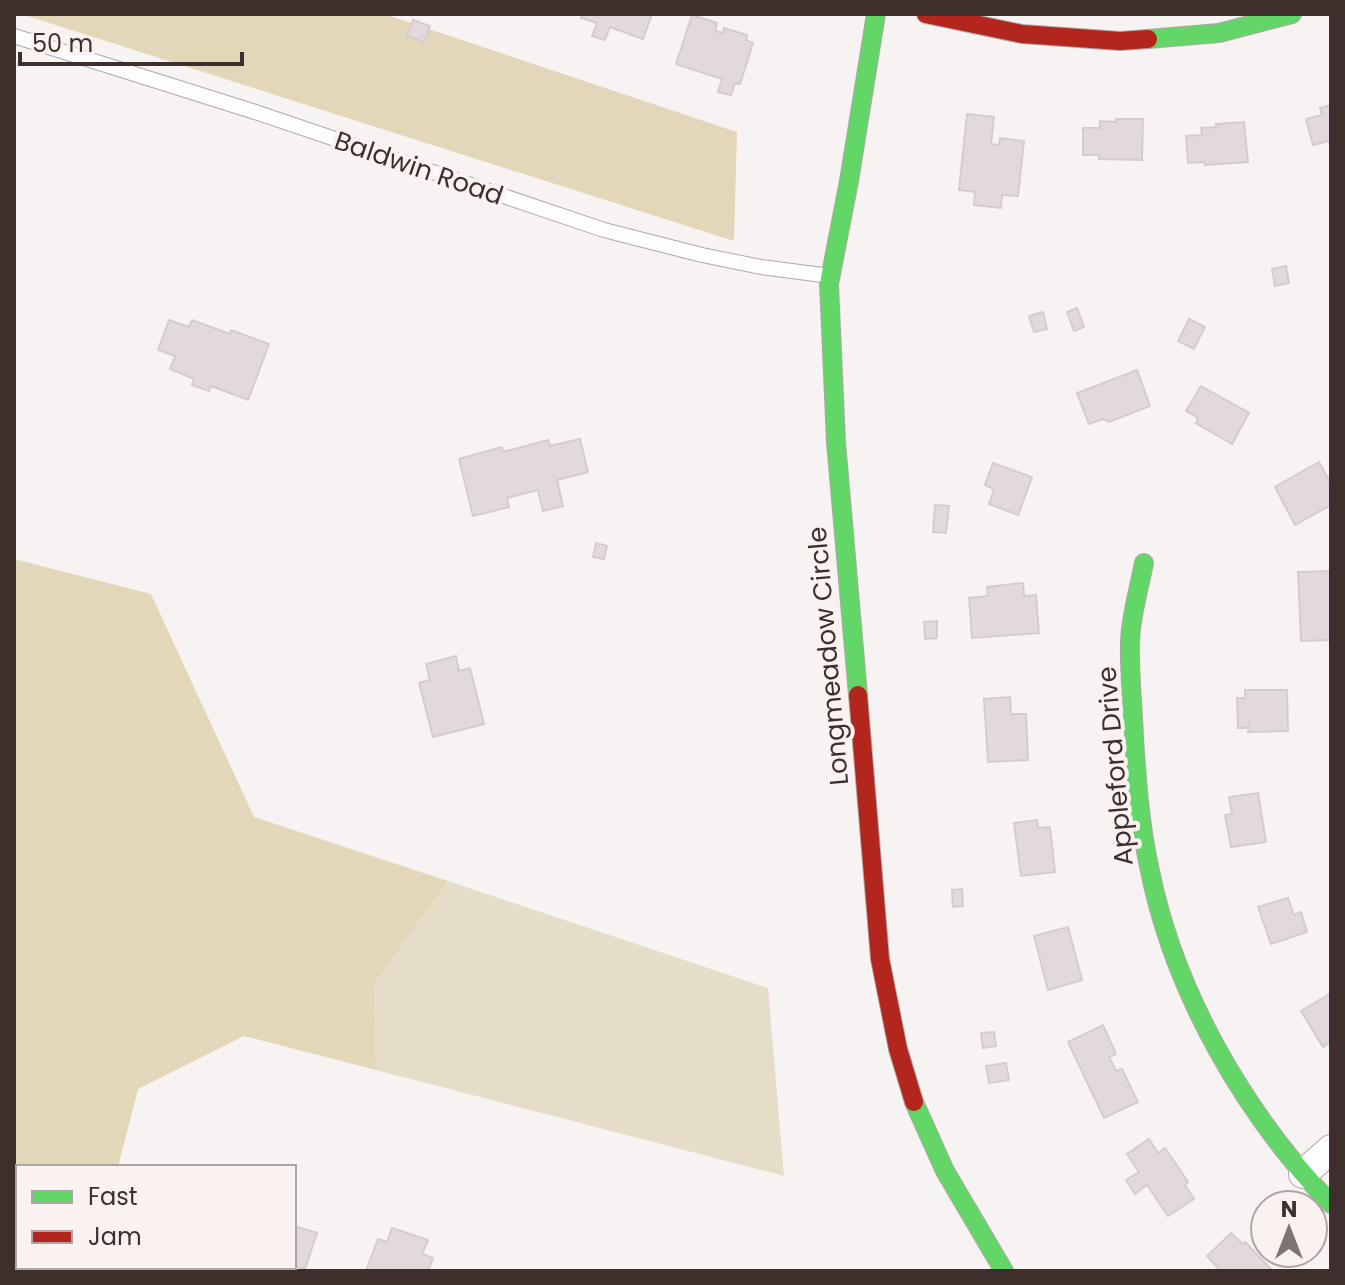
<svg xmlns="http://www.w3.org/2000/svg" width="1345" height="1285" font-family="Poppins,sans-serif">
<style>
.green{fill:#e6ddc8}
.forest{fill:#e3d7b9}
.building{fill:#e3d9dc;stroke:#d5cccf;stroke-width:2}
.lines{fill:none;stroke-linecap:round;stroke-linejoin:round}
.lane-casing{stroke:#b0a8a7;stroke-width:16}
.street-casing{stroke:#b0a8a7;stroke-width:30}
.fast-casing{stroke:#b0a8a7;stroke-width:20}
.jam-casing{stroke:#b0a8a7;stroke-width:20}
.lane{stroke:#fefdfd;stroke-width:14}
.street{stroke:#fefdfd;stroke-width:28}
.fast{stroke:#63d668;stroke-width:18}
.jam{stroke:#b3261e;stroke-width:18}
.labels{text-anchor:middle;stroke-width:8;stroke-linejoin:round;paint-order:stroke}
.street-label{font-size:26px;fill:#3e2f2d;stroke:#faf2f1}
</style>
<rect width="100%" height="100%" fill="#f8f3f3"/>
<polygon class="green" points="448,881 768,988 784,1176 376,1070 374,985"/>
<g class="forest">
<polygon points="21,14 384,14 737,132 734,241"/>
<polygon points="14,559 151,594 254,817 448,881 374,985 376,1070 244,1036 138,1089 118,1167 18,1167 18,1267 93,1267 92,1271 14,1271"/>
</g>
<g class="building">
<polygon points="583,14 652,14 643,39 610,27 605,40 592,36 597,23 581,18"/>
<polygon points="692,15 717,23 715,31 723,33 724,28 747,35 746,40 753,43 740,84 735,83 731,95 718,92 722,79 676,64"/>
<polygon points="413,20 430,26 424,42 407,36"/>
<polygon points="1331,105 1331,145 1329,141 1313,145 1306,119 1322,115 1320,108"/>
<polygon points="967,114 994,117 991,144 999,145 1000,138 1024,141 1018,196 1002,195 1001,208 974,205 975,192 959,190"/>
<polygon points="1116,119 1143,119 1142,160 1099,159 1099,155 1083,155 1083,128 1100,128 1100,121 1116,122"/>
<polygon points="1244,122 1248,162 1205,165 1204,162 1188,163 1186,136 1202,135 1201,128 1216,127 1216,124"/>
<polygon points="1286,266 1289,283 1275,286 1272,269"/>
<polygon points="1077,308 1084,327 1074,331 1067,312"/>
<polygon points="1043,312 1047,329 1034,332 1029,316"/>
<polygon points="1189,319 1205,327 1194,349 1178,341"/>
<polygon points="169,320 189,327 192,320 230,334 231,330 269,344 248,400 211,386 209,391 192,385 194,379 170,369 175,356 158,350"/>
<polygon points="1137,370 1150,406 1109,422 1103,419 1089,424 1077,393"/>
<polygon points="1201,386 1249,413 1232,444 1196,423 1198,418 1186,411"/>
<polygon points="580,439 588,472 557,480 563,506 543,511 538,490 507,498 509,507 473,516 459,459 502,447 503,452 548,440 550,446"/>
<polygon points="1319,462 1331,484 1331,505 1295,525 1275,487"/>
<polygon points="993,463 1032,477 1018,515 989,504 994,489 985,485"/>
<polygon points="935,505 949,506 946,533 933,532"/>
<polygon points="596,543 607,546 604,559 593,557"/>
<polygon points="1331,571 1331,640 1301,641 1298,572"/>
<polygon points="1023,583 1024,596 1036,595 1039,633 972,638 969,598 988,596 987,587"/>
<polygon points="937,621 937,638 925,639 924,622"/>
<polygon points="456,656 459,671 470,668 484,724 433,737 419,683 430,680 426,664"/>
<polygon points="1245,690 1287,690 1288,731 1248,732 1249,724 1246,728 1238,728 1237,698 1245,698"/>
<polygon points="1010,697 1011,714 1026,714 1028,760 988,762 984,699"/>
<polygon points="1258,793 1266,842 1231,847 1225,815 1232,814 1229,797"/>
<polygon points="1037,820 1038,828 1050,827 1055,872 1021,876 1014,823"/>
<polygon points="962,889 963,906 953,907 952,890"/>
<polygon points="1288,898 1294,915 1301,912 1307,932 1271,944 1258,907"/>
<polygon points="1068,927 1082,980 1048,990 1034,936"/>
<polygon points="1331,993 1331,1042 1323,1047 1301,1011"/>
<polygon points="1103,1025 1116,1054 1109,1057 1116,1071 1122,1069 1138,1102 1104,1118 1068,1042"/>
<polygon points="994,1032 996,1046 983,1048 981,1033"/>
<polygon points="1006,1063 1009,1080 989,1083 986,1066"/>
<polygon points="1149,1139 1158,1153 1165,1148 1188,1182 1185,1185 1194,1199 1168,1216 1147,1185 1135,1194 1126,1180 1139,1172 1127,1154"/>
<polygon points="294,1226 317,1233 305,1269 294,1266"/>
<polygon points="392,1228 428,1240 422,1254 433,1258 428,1271 366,1271 378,1239 387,1242"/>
<polygon points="1231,1233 1243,1244 1245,1242 1273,1271 1218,1271 1220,1270 1207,1256"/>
</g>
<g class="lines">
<defs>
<polyline id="lane" points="14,36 252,111 604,230 702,255 761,267 830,276"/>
<polyline id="street" points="1303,1174 1331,1149"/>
<g id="fast">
<polyline points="1148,39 1219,33 1292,14"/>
<path d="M 1144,563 C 1139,589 1131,615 1130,641 C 1129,673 1133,706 1134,738 C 1137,783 1140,827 1150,871 C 1175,994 1245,1114 1331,1204"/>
<polyline points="858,695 836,442 829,284 849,181 876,14"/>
<polyline points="914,1102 945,1171 1004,1271"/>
</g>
<g id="jam">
<polyline points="926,14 1022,34 1120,41 1148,39"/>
<polyline points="858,695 880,959 898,1049 914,1102"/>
</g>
</defs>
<use href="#lane" class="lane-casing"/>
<use href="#street" class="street-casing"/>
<use href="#fast" class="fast-casing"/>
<use href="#jam" class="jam-casing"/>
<use href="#lane" class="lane"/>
<use href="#street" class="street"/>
<use href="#fast" class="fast"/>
<use href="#jam" class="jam"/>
</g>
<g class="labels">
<g class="street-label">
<text transform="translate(419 168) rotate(19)" y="9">Baldwin Road</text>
<text transform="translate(828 656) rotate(-95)" y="9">Longmeadow Circle</text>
<text transform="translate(1115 766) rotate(-95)" y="9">Appleford Drive</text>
</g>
</g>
<rect width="1345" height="1285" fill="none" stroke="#3e2f2d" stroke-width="32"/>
<rect x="16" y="1165" width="280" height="104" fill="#faf2f1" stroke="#afa4a3" stroke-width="2"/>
<rect x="32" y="1191" width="40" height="12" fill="#63d668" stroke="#afa4a3" stroke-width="2"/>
<text x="88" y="1205" font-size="24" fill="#3e2f2d">Fast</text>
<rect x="32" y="1231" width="40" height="12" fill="#b3261e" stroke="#afa4a3" stroke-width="2"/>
<text x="88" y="1245" font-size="24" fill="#3e2f2d">Jam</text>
<g transform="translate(1289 1229)"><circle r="38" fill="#faf2f1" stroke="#afa4a3" stroke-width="2"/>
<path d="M0-6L14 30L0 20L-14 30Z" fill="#7f7472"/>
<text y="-12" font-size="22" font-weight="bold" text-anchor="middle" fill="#3e2f2d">N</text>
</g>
<path d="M20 52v12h222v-12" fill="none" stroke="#3e2f2d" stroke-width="4"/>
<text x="32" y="52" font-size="24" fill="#3e2f2d" stroke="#faf2f1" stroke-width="6" paint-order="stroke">50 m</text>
</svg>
